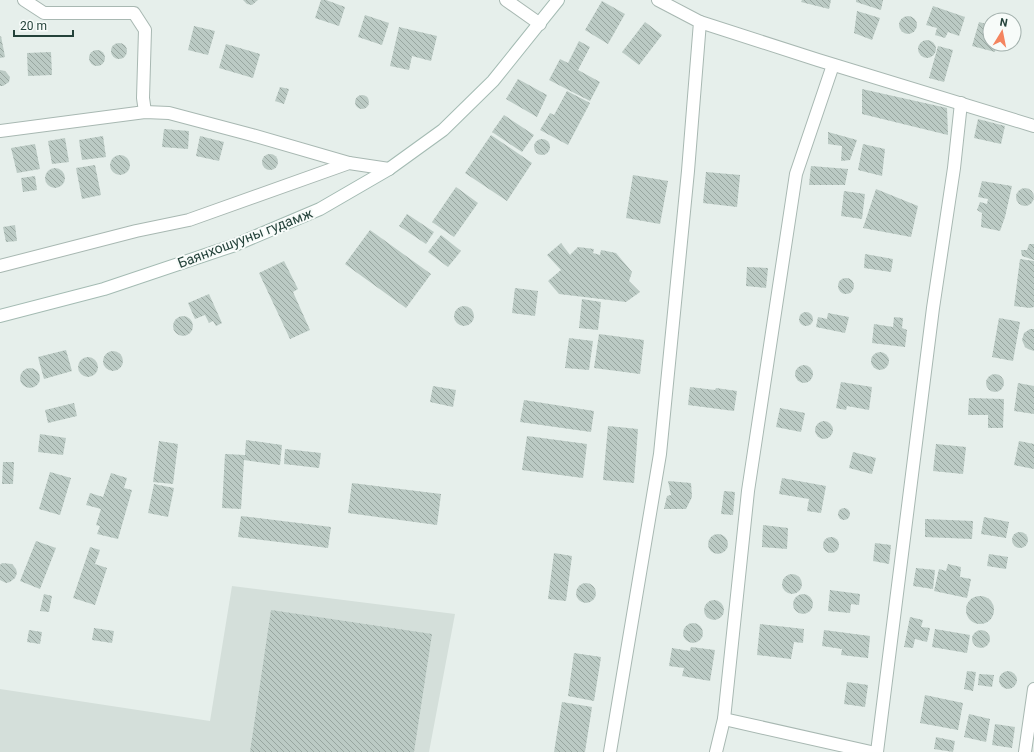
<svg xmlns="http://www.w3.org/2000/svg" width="1034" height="752" font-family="Roboto,sans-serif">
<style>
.built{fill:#d4dfda}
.building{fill:url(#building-back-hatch)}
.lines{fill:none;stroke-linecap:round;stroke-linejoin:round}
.street-casing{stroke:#a8b8b2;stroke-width:14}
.secondary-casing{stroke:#a4bbb3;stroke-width:14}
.street{stroke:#fff;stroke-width:12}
.secondary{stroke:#fff;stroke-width:12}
.labels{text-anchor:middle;stroke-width:4;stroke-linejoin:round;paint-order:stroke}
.street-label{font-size:14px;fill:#24423a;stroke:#f7fbf9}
</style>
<defs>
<pattern id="building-back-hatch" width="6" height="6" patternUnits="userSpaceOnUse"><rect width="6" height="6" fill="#bbcac4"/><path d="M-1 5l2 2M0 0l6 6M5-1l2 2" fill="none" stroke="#98a6a0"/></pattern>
</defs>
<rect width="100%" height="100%" fill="#e6efeb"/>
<polygon class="built" points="232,586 455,614 429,752 0,752 0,689 210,721"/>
<g class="building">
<polygon points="243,0 258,0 252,5 247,4"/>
<polygon points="321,0 326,0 345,7 339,26 315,18"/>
<polygon points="802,0 831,0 829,9 801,2"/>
<polygon points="856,0 883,0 881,10 856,2"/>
<polygon points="602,1 625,14 608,44 585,30"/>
<polygon points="933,6 965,17 959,36 948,32 945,38 935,35 937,28 926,25"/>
<polygon points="857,11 880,18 872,40 854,33"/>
<polygon points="365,15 389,23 382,45 358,37"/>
<circle cx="908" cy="25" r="9"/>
<polygon points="645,22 662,35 639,65 622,52"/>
<polygon points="979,22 990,25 990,44 1008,44 1007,49 996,46 995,52 972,46"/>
<polygon points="194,26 215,31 208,55 188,50"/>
<polygon points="399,27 437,36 431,61 412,56 409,70 390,66"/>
<polygon points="1,36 5,57 0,58 0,37"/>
<circle cx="927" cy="49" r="9"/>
<polygon points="579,41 590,47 578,70 600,82 590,101 549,80 560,59 568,63"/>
<circle cx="119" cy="51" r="8"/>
<polygon points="226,44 260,54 253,78 219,68"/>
<polygon points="938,46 953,50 944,82 929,78"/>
<circle cx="97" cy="58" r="8"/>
<polygon points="51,52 52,75 28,76 27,53"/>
<polygon points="0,70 5,71 10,77 9,82 3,86 0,86"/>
<polygon points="518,79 547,95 537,117 506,99"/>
<polygon points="280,87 289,89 284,104 275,101"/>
<polygon points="862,89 947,108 948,135 862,114"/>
<polygon points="567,91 590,103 568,145 540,130 550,113 554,115"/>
<circle cx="362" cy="102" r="7"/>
<polygon points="504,115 534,135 522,152 492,132"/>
<polygon points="978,119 1005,126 1001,144 974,138"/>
<polygon points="164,129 189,131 188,149 162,147"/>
<polygon points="828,132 857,140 850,160 841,161 842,146 828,144"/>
<polygon points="491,135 532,163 507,201 465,173"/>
<polygon points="103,136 106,157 82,160 79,140"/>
<polygon points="200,136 224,142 219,161 196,156"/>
<polygon points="65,138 69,162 52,164 48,141"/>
<circle cx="542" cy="147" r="8"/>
<polygon points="35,144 40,169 17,173 11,148"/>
<polygon points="863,144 885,149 882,176 858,170"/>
<circle cx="270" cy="162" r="8"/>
<circle cx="120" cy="165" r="10"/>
<polygon points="95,165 101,195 82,199 76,168"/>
<polygon points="811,166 848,169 845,185 809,185"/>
<circle cx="55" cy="178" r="10"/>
<polygon points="706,172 740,175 737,207 703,203"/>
<polygon points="633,175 668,181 660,224 626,218"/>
<polygon points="35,176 37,190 23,192 21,178"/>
<polygon points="982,181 1012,186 1005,217 1000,231 981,227 982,213 977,210 980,202 987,204 988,199 978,197"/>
<polygon points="456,187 478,203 454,237 432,222"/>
<circle cx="1025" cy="197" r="9"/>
<polygon points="876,189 918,206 911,237 863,228"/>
<polygon points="844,191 865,194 862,219 841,216"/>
<polygon points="407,214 434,232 426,244 399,226"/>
<polygon points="15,225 17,241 6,242 3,227"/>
<polygon points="370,230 431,274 406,308 345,264"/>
<polygon points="441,235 461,251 448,267 428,252"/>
<polygon points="561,243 570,255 578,247 594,249 593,253 600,255 601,250 616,253 632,272 629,281 640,292 626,302 559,294 548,281 561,270 547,255"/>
<polygon points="1029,244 1034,244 1034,260 1022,256 1021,250 1027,250"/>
<polygon points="865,254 893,259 891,272 864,268"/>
<polygon points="1020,259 1034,261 1034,307 1030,308 1014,306"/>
<polygon points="284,261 298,289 293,292 310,330 290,339 259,273"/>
<polygon points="747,267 768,268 766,288 746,286"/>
<circle cx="846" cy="286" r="8"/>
<polygon points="515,288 538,291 535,316 512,313"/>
<polygon points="209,294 222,323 216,326 213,321 209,323 205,315 195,319 188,303"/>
<polygon points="582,299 601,302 598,330 579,328"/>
<circle cx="464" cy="316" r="10"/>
<circle cx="806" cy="319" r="7"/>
<polygon points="828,313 849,317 845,333 816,327 818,317 827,319"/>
<circle cx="183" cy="326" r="10"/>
<polygon points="894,317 903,318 902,328 907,330 905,347 872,343 874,324 893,327"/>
<polygon points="999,318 1020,322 1013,361 992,357"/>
<polygon points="1030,329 1034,329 1034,351 1028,349 1025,347 1022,340 1024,333"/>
<polygon points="599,334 644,340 640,374 594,368"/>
<polygon points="569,338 593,341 589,370 565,368"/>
<polygon points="66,350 72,371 44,379 38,357"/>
<circle cx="113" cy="361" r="10"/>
<circle cx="880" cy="361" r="9"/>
<circle cx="88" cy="367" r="10"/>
<circle cx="804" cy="374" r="9"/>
<circle cx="30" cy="378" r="10"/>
<circle cx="995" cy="383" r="9"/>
<polygon points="841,382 872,387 869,410 847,406 846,410 836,408"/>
<polygon points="1018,383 1034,386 1034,414 1014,411"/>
<polygon points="433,386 456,390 453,407 430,402"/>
<polygon points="690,387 715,390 716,388 737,391 734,411 688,405"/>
<polygon points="969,398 1004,399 1003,428 988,428 988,415 968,415"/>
<polygon points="524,400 594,411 591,432 520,422"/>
<polygon points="74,403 77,416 48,423 45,410"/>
<polygon points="780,408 805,413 801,432 776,427"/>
<circle cx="824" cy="430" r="9"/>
<polygon points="608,426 638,429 634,483 603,480"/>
<polygon points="40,434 66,438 63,455 38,452"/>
<polygon points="527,436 587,444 583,478 522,470"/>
<polygon points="246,440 282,445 280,465 244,460 241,509 222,508 225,454 245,455"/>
<polygon points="159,441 178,444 173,484 153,482"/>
<polygon points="1019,441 1034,444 1034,469 1014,465"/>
<polygon points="936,444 966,447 963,474 933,471"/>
<polygon points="285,449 321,453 319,468 284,464"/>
<polygon points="853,452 876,458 872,474 849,468"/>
<polygon points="3,462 14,462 13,484 2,484"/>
<polygon points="50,472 71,478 60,515 39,509"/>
<polygon points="111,473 127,478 124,488 132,490 118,539 97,534 100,526 96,525 101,509 86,505 90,493 103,497"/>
<polygon points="782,478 826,486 821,513 807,511 809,499 779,494"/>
<polygon points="668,481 691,483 692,497 686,509 664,509 667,496 671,495"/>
<polygon points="352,483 441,494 437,525 348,513"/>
<polygon points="154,484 174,488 168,517 148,513"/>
<polygon points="724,491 735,492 733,515 721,514"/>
<circle cx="844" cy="514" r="6"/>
<polygon points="241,516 331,527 328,548 238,537"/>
<polygon points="984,517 1009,522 1006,538 981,534"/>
<polygon points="925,519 973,521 972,539 925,537"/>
<polygon points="763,525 788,528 787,549 762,547"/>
<circle cx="1020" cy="540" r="8"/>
<circle cx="718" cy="544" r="10"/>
<circle cx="831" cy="545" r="8"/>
<polygon points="36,541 56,548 40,589 20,581"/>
<polygon points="875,543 891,545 889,564 873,561"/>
<polygon points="90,547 100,550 95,564 107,568 95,605 73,598"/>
<polygon points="554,553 572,556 566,601 548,599"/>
<polygon points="989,554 1008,557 1006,569 987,566"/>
<polygon points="2,563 12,564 16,569 17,573 15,578 10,582 6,583 0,580 0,565"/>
<polygon points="948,564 961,567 960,577 971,579 967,598 934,591 939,569 946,571"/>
<polygon points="916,568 935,570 933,589 913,586"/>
<circle cx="792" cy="584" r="10"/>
<circle cx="586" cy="593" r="10"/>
<polygon points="830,590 860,594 859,605 851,604 850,613 828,611"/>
<polygon points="44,594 52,596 49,612 40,611"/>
<circle cx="803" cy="604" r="10"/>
<circle cx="980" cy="610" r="14"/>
<circle cx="714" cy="610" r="10"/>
<polygon points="271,610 432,634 414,752 250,752"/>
<polygon points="910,617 923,620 921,627 930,628 927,642 915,639 913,648 904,647"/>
<circle cx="693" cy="633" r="10"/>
<polygon points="760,624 804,629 803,643 794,642 791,659 757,655"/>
<polygon points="94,628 114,631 112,643 92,640"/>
<polygon points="935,629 970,635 967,653 932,647"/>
<polygon points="29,630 42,632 40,644 27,642"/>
<polygon points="824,630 870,636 868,658 841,655 842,649 822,646"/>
<circle cx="981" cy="639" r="9"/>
<polygon points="691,647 715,650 710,681 682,676 684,668 669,666 672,648 690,651"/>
<polygon points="574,653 601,657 594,701 568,696"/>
<circle cx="1008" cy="680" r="9"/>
<polygon points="967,671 976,672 973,691 964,689"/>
<polygon points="979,674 994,675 992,687 978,685"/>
<polygon points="847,682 868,685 865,707 844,704"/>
<polygon points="925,695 963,703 958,730 920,723"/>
<polygon points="562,702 592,707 585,752 554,752"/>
<polygon points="969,714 990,719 986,742 964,737"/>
<polygon points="995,724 1015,727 1012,748 992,745"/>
<polygon points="936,737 955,741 953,752 934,749"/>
</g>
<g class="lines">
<defs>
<g id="street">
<polyline points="24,0 44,13 134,13 145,30 143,98 145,112"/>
<polyline points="506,0 540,24"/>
<polyline points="700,22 818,60 1034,126"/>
<polyline points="0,131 145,112 169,113 252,135 349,163"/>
<polyline points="0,266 136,231 189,220 349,163 389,169"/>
<polyline points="724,719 871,752"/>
<polyline points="610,752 660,454 688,171 700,22 658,0"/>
<polyline points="716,752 724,719 748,491 796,174 833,65"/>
<polyline points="877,752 933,308 954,168 961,103"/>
<polyline points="1025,752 1034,689"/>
</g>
<polyline id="secondary" points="0,316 104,289 235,245 320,209 389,169 443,130 493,81 558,0"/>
</defs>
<use href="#street" class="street-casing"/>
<use href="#secondary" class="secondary-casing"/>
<use href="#street" class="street"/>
<use href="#secondary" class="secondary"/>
</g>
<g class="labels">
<g class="street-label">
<text transform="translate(245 238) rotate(-21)" y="5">Баянхошууны гудамж</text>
</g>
</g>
<g transform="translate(1002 32) rotate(10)"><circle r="19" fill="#f7fbf9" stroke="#a3b1ad"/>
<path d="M0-3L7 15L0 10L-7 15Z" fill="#f4845f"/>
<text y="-6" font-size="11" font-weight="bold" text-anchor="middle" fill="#24423a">N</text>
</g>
<path d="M14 30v6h59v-6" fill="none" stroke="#24423a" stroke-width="2"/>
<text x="20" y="30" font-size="12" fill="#24423a" stroke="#f7fbf9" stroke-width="3" paint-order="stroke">20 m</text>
</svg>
